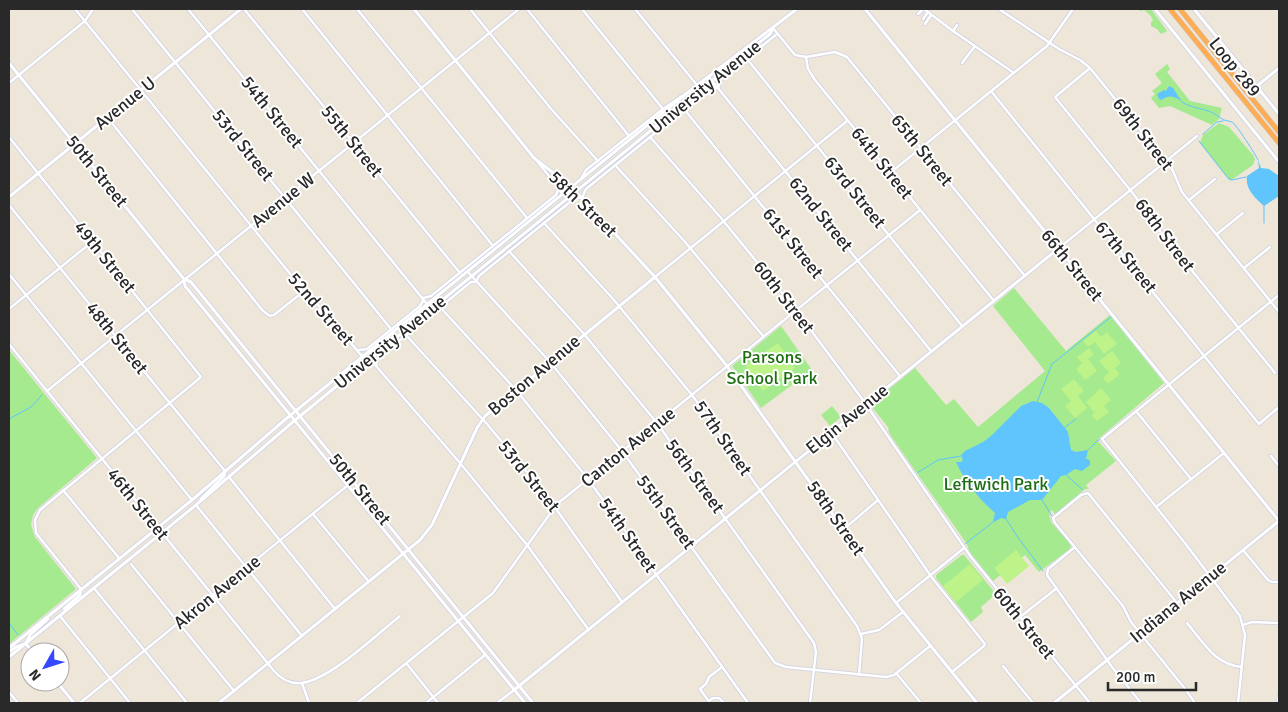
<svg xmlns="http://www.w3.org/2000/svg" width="1288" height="712" font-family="Signika,sans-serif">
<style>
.green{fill:#a6ea8f}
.pitch{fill:#bdf389}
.water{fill:#5fc5fc}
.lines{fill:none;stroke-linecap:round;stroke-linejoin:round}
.stream{stroke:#5fc5fc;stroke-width:1}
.street-casing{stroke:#ced0e4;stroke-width:4}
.secondary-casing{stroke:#ced0e4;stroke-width:4.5}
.highway-casing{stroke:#c7c7c7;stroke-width:5.5}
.street{stroke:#fff;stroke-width:2.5}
.secondary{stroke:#fff;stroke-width:3}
.highway{stroke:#ffac52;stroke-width:4.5}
.labels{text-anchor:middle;stroke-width:4;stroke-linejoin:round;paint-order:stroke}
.street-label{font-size:18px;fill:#292929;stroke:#fff}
.park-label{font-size:18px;fill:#1d6d12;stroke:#fff}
</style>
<rect width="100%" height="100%" fill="#ede6d9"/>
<g class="green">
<polygon points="1136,9 1151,9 1167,31 1161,34 1157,29 1151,26 1151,22 1153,20 1150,15 1144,10 1141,11"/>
<polygon points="1167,64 1170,69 1167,72 1190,101 1222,108 1219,119 1212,125 1170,106 1159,108 1151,98 1155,94 1152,91 1162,83 1155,74"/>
<polygon points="1219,123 1229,127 1253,155 1255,159 1253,165 1230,181 1200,143 1203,135"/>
<polygon points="1014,288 1066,351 1110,315 1164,383 1097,440 1116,461 1086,485 1089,489 1085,489 1055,514 1052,510 1049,513 1051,522 1071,545 1070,549 1039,572 1025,555 993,581 969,551 967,544 918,475 918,472 916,472 889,433 888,427 871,406 872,403 915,368 946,405 954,399 978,427 1045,371 993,306"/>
<polygon points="781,326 812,370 761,408 732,366"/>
<polygon points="9,350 97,458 38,508 33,515 31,525 35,537 76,589 9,644"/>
<polygon points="832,406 841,417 830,426 821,415"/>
<polygon points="962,555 964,555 996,594 981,607 983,612 971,622 936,578 936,575"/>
</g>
<g class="pitch">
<polygon points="1096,331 1101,337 1107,332 1117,344 1104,354 1095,342 1088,347 1083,341"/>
<polygon points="778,343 795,368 763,391 745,366"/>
<polygon points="1089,348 1094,354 1088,359 1097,371 1085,380 1076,369 1082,363 1077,357"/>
<polygon points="1112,351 1121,363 1115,368 1120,374 1108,384 1103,378 1109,372 1099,361"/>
<polygon points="1074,379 1084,391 1078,396 1087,408 1075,418 1065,406 1071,401 1061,389"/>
<polygon points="1101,388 1111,400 1104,406 1109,412 1097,421 1092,415 1098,410 1094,412 1086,402"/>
<polygon points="1016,550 1029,566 1007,584 994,568"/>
<polygon points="970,564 983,580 956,602 943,586"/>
</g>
<g class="water">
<path d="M 1169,86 L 1173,88 L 1182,102 C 1175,96 1170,94 1161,100 L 1159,99 L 1157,94 L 1164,90 L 1166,91 Z"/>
<path d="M 1258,160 L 1261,168 L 1269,169 L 1279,176 L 1278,181 L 1279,184 L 1279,196 L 1264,206 C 1255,198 1245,189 1247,176 L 1259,168 Z"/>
<path d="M 1033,401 L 1042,403 L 1049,408 L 1068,432 L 1071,450 L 1076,452 L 1088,450 L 1086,459 L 1090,460 L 1090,465 L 1082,471 L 1075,469 L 1066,475 L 1061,476 L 1042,500 L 1030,500 L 1008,512 L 1006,519 L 1001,518 L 994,522 L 993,521 L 995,513 C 979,499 965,482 956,462 L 961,462 L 963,460 L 961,455 L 965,451 L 983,442 L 991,436 L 1021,406 Z"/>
</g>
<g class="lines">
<g class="stream">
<path d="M 1182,102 C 1191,108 1201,108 1211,112 C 1216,114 1220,118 1224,120 C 1227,121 1229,121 1232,122 C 1236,124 1256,155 1258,160"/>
<polyline points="1203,134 1217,122 1223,121"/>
<polyline points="1199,141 1228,178 1232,180 1246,177"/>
<polyline points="1264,223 1264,206"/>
<polyline points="1037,402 1052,364 1111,317"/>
<polyline points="9,419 31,407 42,395"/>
<polyline points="1064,428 1076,419"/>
<polyline points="1088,450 1098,440 1105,439"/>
<polyline points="917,473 938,460 961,456"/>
<polyline points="1066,475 1083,490"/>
<polyline points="1042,500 1052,516"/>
<polyline points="1006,519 1019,539 1043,571"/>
<polyline points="965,544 993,522"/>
<polyline points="9,623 18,635"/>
</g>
<defs>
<g id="street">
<polyline points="75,9 304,291 326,313 360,354 376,366 460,463 527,545 588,629"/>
<polyline points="132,9 391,329"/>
<polyline points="188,9 431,309"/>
<polyline points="244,9 460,273"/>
<polyline points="302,9 493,246"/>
<polyline points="357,9 527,218"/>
<polyline points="470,9 552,110 598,161"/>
<polyline points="527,9 629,136"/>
<polyline points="582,9 663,109"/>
<polyline points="635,9 701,90"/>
<polyline points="924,9 953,31 1014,73"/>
<polyline points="999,9 1059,49 1080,60 1090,68 1172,169 1182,192 1279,312"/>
<polyline points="918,14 923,9"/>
<polyline points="923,19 928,12"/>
<polyline points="925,24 931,15"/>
<polyline points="773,28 795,55 806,57 808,69 815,80 994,301"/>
<polyline points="953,31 957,25"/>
<polyline points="806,57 835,52 847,57 1025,276"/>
<polyline points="747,59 962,326"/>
<polyline points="962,63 975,46"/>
<polyline points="1090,68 1055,97 1135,196 1151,220 1275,373"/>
<polyline points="709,77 931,351"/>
<polyline points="9,83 85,21 93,9"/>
<polyline points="991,91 1259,424 1279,407"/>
<polyline points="684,109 900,376"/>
<polyline points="107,117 263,311 270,316 274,315 304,291"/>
<polyline points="9,137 201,377 40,510 35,520 36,533 81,589"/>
<polyline points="650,137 721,218 792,305 863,400 971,557 1090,703"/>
<polyline points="537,161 561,191 561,194"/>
<polyline points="615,165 686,243 763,336"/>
<polyline points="890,173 1047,46 1073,9"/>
<polyline points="582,177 586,170 663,109 682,96"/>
<polyline points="1189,200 1215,179"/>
<polyline points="9,205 225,471"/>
<polyline points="544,223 614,300 692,395 857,626 862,638 859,675"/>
<polyline points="1217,234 1243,213"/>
<polyline points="1059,248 1197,136"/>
<polyline points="509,251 584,334 657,423 814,643 816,652 810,703"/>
<polyline points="1244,268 1270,247"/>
<polyline points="468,272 550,362 622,451 775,663 786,667 886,677 894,675 930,646"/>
<polyline points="9,274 192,500"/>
<polyline points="655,277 847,121"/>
<polyline points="440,307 516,390 588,479 748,703"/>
<polyline points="9,309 93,241"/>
<polyline points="406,335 487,424 549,499 622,602"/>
<path d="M 9,344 L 274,671 C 281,679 290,684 301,683 C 330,680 377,634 400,616"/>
<polyline points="359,350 367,349 420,306 423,301 423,298 431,296 556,195 558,190 557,187"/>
<polyline points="376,366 377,359 466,286 471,282 476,282 479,276 575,198 582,198 586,189 712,87 718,88 721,79 777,34"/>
<polyline points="47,391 519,9"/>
<polyline points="1136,411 1191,479"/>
<polyline points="831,432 933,579 985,644 984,646 952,672"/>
<polyline points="1271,456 1279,466"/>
<polyline points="229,477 335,609"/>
<polyline points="63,490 119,558"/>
<polyline points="196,505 302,636"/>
<polyline points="1156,507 1224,453"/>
<polyline points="313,514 369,582"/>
<polyline points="844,529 878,500"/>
<polyline points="1075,547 1048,569 1047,575 1112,667 1141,703"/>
<polyline points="1243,550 1268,580 1272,582 1279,582"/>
<polyline points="131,564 234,691"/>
<polyline points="94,588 187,703"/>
<polyline points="896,603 964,548"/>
<polyline points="1177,603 1088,493 1081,495 1053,518 1055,523 1123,606 1131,622 1186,690 1195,703"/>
<polyline points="60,616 130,703"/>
<polyline points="1020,617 1057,588"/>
<path d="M 1187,623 C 1203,642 1215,665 1242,667"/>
<polyline points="1243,625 1252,622 1279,623"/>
<polyline points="861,634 879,630 903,612"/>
<polyline points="407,664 438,703"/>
<polyline points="1003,666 1033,703"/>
<polyline points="896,673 921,703"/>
<polyline points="302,683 309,703"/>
<polyline points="9,692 18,703"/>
<polyline points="709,701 713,698 719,698 724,703"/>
<polyline points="80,703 353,481"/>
<polyline points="357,703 493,593 557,504 920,210"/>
<polyline points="426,703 485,655"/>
<polyline points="497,703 514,690"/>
<polyline points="710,703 700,689 706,684 709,677 722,667"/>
<polyline points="1238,703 1245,635 1240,616 1188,547 1102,439 1279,295"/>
<polyline points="1278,703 1279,695"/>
</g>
<g id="secondary">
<polyline points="414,9 534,158 569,185 582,198 655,277 727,366 896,603 977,703"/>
<polyline points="865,9 1279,521 1054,703"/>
<polyline points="1155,9 1279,162"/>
<polyline points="1194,9 1279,114"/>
<polyline points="9,63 184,279 191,282 533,703"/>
<polyline points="1257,86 1279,68"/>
<polyline points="9,197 241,9"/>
<path d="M 184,280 L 185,286 C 298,425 411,564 525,703"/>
<polyline points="201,499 224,476 225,471"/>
<polyline points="64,609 80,595 81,589"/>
<polyline points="26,643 30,635 48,619"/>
<polyline points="26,644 33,652"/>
<polyline points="9,648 192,500 287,418 687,93 797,9"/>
<polyline points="9,652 16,647 25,644"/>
<polyline points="9,657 196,505 294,421 382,349 745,54 770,34 773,29"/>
<polyline points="57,682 74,703"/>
<polyline points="514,690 1059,248"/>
<polyline points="219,703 420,540 432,525 477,428 485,416 655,277"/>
</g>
<g id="highway">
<polyline points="1170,9 1279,143"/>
<polyline points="1180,9 1279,132"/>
</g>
</defs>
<use href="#street" class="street-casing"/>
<use href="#secondary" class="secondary-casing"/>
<use href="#highway" class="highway-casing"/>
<use href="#street" class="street"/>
<use href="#secondary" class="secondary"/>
<use href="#highway" class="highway"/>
</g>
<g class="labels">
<g class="street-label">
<text transform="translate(1235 67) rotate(51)" y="6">Loop 289</text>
<text transform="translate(705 87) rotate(-39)" y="6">University Avenue</text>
<text transform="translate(125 103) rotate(-39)" y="6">Avenue U</text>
<text transform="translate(272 112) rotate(51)" y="6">54th Street</text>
<text transform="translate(1143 134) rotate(52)" y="6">69th Street</text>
<text transform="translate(352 141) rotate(51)" y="6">55th Street</text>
<text transform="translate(243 145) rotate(51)" y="6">53rd Street</text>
<text transform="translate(922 150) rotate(51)" y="6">65th Street</text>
<text transform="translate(882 163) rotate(51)" y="6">64th Street</text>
<text transform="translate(97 171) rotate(51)" y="6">50th Street</text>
<text transform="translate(855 192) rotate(51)" y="6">63rd Street</text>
<text transform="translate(283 200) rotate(-39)" y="6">Avenue W</text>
<text transform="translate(583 204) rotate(44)" y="6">58th Street</text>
<text transform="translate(821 214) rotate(51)" y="6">62nd Street</text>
<text transform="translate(1165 235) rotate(53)" y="6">68th Street</text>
<text transform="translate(793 243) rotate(51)" y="6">61st Street</text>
<text transform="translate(105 257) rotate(51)" y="6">49th Street</text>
<text transform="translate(1126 257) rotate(51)" y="6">67th Street</text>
<text transform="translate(1072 265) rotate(51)" y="6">66th Street</text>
<text transform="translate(784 297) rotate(52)" y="6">60th Street</text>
<text transform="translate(321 309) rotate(49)" y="6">52nd Street</text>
<text transform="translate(117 338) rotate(51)" y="6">48th Street</text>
<text transform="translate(390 342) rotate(-39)" y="6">University Avenue</text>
<text transform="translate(534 375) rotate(-40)" y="6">Boston Avenue</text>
<text transform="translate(847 419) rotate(-39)" y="6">Elgin Avenue</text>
<text transform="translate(723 438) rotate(55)" y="6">57th Street</text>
<text transform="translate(628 447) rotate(-39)" y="6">Canton Avenue</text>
<text transform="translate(529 476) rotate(51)" y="6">53rd Street</text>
<text transform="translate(695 476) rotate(54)" y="6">56th Street</text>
<text transform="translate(360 489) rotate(51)" y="6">50th Street</text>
<text transform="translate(138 504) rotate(51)" y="6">46th Street</text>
<text transform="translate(666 512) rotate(54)" y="6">55th Street</text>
<text transform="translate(836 518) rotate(55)" y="6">58th Street</text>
<text transform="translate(628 535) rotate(55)" y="6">54th Street</text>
<text transform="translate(217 592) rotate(-39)" y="6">Akron Avenue</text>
<text transform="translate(1178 602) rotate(-39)" y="6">Indiana Avenue</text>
<text transform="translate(1024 623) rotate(51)" y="6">60th Street</text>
</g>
<g class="park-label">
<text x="772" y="363">Parsons<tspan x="772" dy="21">School Park</tspan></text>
<text x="996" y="490">Leftwich Park</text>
</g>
</g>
<rect width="1288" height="712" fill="none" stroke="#292929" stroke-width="20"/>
<g transform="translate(45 667) rotate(231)"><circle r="24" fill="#ffffff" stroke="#a9a9a9"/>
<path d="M0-4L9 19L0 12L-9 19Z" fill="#3448ff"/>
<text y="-8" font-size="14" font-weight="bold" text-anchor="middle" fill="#292929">N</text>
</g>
<path d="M1108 682v8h88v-8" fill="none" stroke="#292929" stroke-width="2.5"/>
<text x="1116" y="682" font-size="15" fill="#292929" stroke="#ffffff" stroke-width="4" paint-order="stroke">200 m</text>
</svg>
